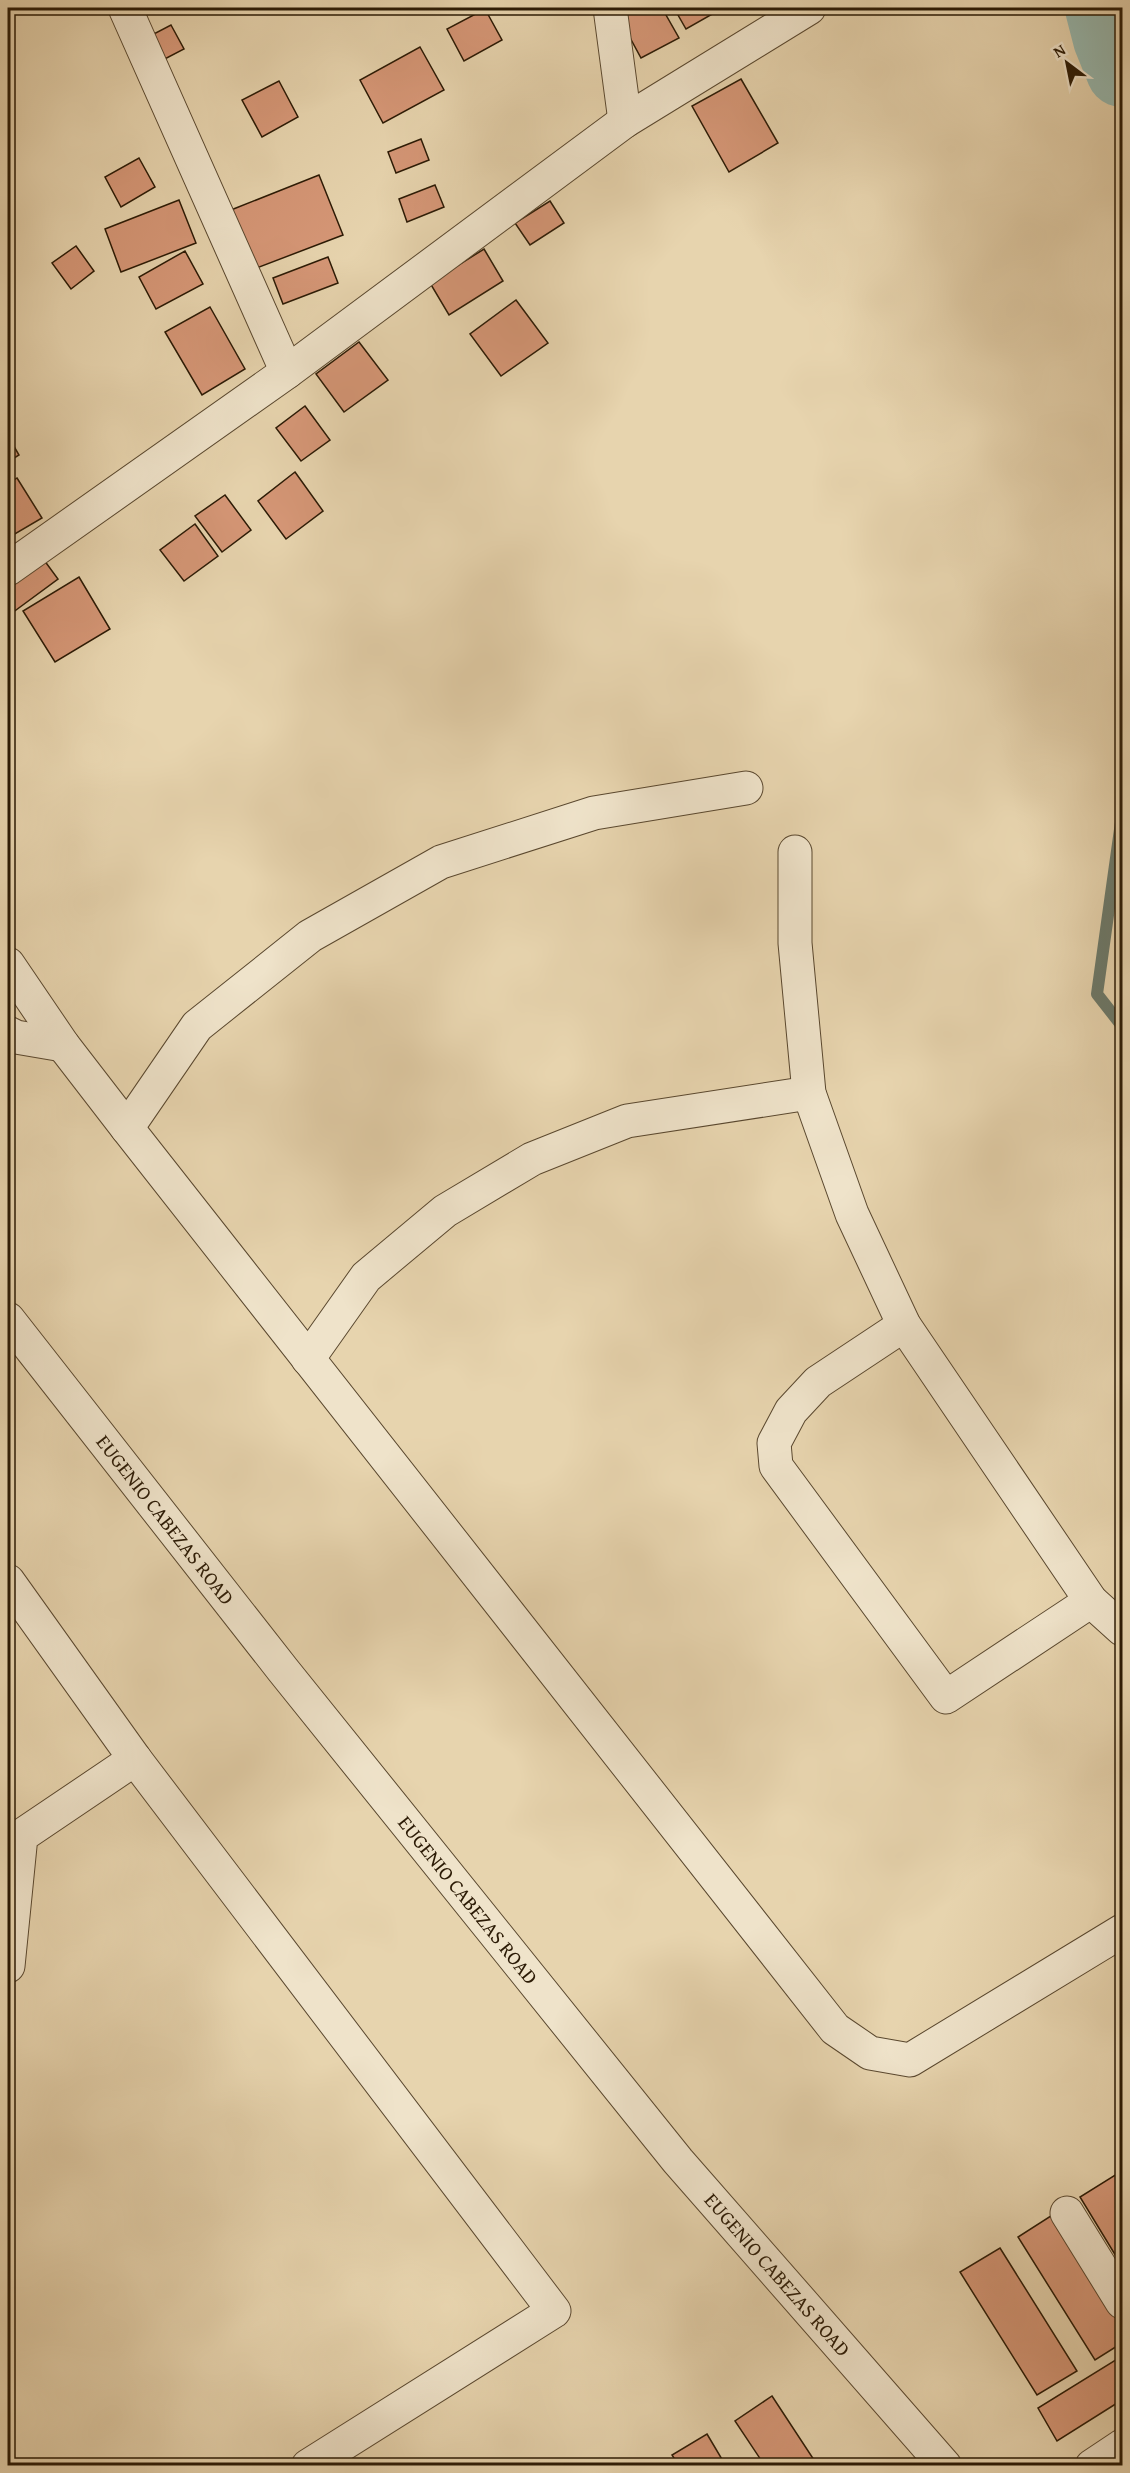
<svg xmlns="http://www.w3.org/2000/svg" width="1130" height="2473" font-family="'Gentium Book Plus',serif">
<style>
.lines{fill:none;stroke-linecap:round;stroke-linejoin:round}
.stream{stroke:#6c796a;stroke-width:12}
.river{stroke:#97b8ae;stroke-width:72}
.building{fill:#d69777;stroke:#2b1a05;stroke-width:1.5}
.minor-casing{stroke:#5a482f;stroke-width:35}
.minor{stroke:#efe3ca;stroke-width:33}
.labels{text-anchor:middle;stroke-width:5;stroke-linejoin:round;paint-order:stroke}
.street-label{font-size:20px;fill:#2b1a05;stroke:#efe3ca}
</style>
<rect width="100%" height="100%" fill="#e7d4ae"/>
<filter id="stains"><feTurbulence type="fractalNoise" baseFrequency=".00333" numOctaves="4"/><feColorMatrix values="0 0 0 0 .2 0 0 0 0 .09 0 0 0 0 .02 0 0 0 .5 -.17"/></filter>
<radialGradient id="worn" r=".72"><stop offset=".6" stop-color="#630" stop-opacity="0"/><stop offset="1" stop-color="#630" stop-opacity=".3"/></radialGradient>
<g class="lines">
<polyline class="stream" points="1122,815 1097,994 1122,1026"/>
<polyline class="river" points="1101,8 1109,39 1122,71"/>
</g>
<g class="building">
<polygon points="614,8 662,8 679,38 641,58"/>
<polygon points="674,8 723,8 686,29"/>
<polygon points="485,9 502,40 464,61 447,29"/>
<polygon points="171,25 184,49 159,62 146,38"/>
<polygon points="420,47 444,90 383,123 360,80"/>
<polygon points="741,79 778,143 729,172 692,106"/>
<polygon points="279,81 298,117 262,137 242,100"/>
<polygon points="421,139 429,160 396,173 388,152"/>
<polygon points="139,158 155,187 121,207 105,177"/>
<polygon points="319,175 343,235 254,269 231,210"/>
<polygon points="435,185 444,207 407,222 399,199"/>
<polygon points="179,200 196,243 121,272 105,229"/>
<polygon points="550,201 564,223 530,245 515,223"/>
<polygon points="76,246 94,271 71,289 52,263"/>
<polygon points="484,249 503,281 449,315 430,283"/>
<polygon points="185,251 203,284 156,309 139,277"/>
<polygon points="328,257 338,283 283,304 273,278"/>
<polygon points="516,300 548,343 501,376 470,334"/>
<polygon points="210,307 245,369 202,395 165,332"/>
<polygon points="359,342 388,380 344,412 316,374"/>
<polygon points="305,406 330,440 301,461 276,428"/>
<polygon points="8,436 19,455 8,462"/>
<polygon points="295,472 323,511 286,539 258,501"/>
<polygon points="17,478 42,518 8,538 8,484"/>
<polygon points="225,495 251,530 222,552 195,516"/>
<polygon points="195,524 218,556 184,581 160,550"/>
<polygon points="44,560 58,579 12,613 8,606 8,586"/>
<polygon points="79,577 110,629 55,662 23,611"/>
<polygon points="1120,2172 1122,2177 1122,2266 1080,2197"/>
<polygon points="1057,2212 1122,2317 1122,2343 1095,2360 1018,2237"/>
<polygon points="1000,2248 1077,2371 1037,2395 960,2272"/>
<polygon points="1122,2356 1122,2400 1057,2441 1038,2408"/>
<polygon points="772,2396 818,2466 765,2466 735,2421"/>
<polygon points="707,2434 726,2466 679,2466 672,2455"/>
</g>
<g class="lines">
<defs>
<g id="minor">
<polyline points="125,8 287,372"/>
<polyline points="610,8 625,121"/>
<polyline points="8,569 287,372 625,121 809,8"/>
<polyline points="795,852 795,943 809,1093 852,1214 904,1325 1091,1601 1122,1629"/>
<polyline points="8,964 63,1045 127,1128 835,2029 870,2053 910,2060 1122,1931"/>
<polyline points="8,1033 16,1037 63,1045"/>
<polyline points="127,1128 197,1026 310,936 441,862 594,813 746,788"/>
<path id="s1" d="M 8,1319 L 283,1670 L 678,2161 L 945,2466"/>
<polyline points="904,1325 818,1382 791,1411 774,1443 776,1466 946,1697 1091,1601"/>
<polyline points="308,1359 366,1277 445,1211 532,1159 627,1121 809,1093"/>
<polyline points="8,1581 135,1759 554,2311 308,2466"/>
<polyline points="8,1966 21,1836 135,1759"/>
<polyline points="1067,2213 1122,2302"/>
<polyline points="1092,2466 1122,2446"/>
</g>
</defs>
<use href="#minor" class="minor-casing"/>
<use href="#minor" class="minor"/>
</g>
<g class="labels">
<g class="street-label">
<text dy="7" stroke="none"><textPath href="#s1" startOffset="255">EUGENIO CABEZAS ROAD</textPath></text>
<text dy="7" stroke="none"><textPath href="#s1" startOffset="741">EUGENIO CABEZAS ROAD</textPath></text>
<text dy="7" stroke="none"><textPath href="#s1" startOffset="1227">EUGENIO CABEZAS ROAD</textPath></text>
</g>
</g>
<rect width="1130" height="2473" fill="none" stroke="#e7d4ae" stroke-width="30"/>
<rect x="9" y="9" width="1112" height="2455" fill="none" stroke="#2b1a05" stroke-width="3"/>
<rect x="15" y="15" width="1100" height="2443" fill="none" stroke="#2b1a05" stroke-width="1.5"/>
<g transform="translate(1067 63) rotate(328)" stroke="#efe3ca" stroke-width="4.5" paint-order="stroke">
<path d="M0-4.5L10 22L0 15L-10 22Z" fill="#2b1a05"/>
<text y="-9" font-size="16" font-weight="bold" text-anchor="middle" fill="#2b1a05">N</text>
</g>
<rect width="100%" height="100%" filter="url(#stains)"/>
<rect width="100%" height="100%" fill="url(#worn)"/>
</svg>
